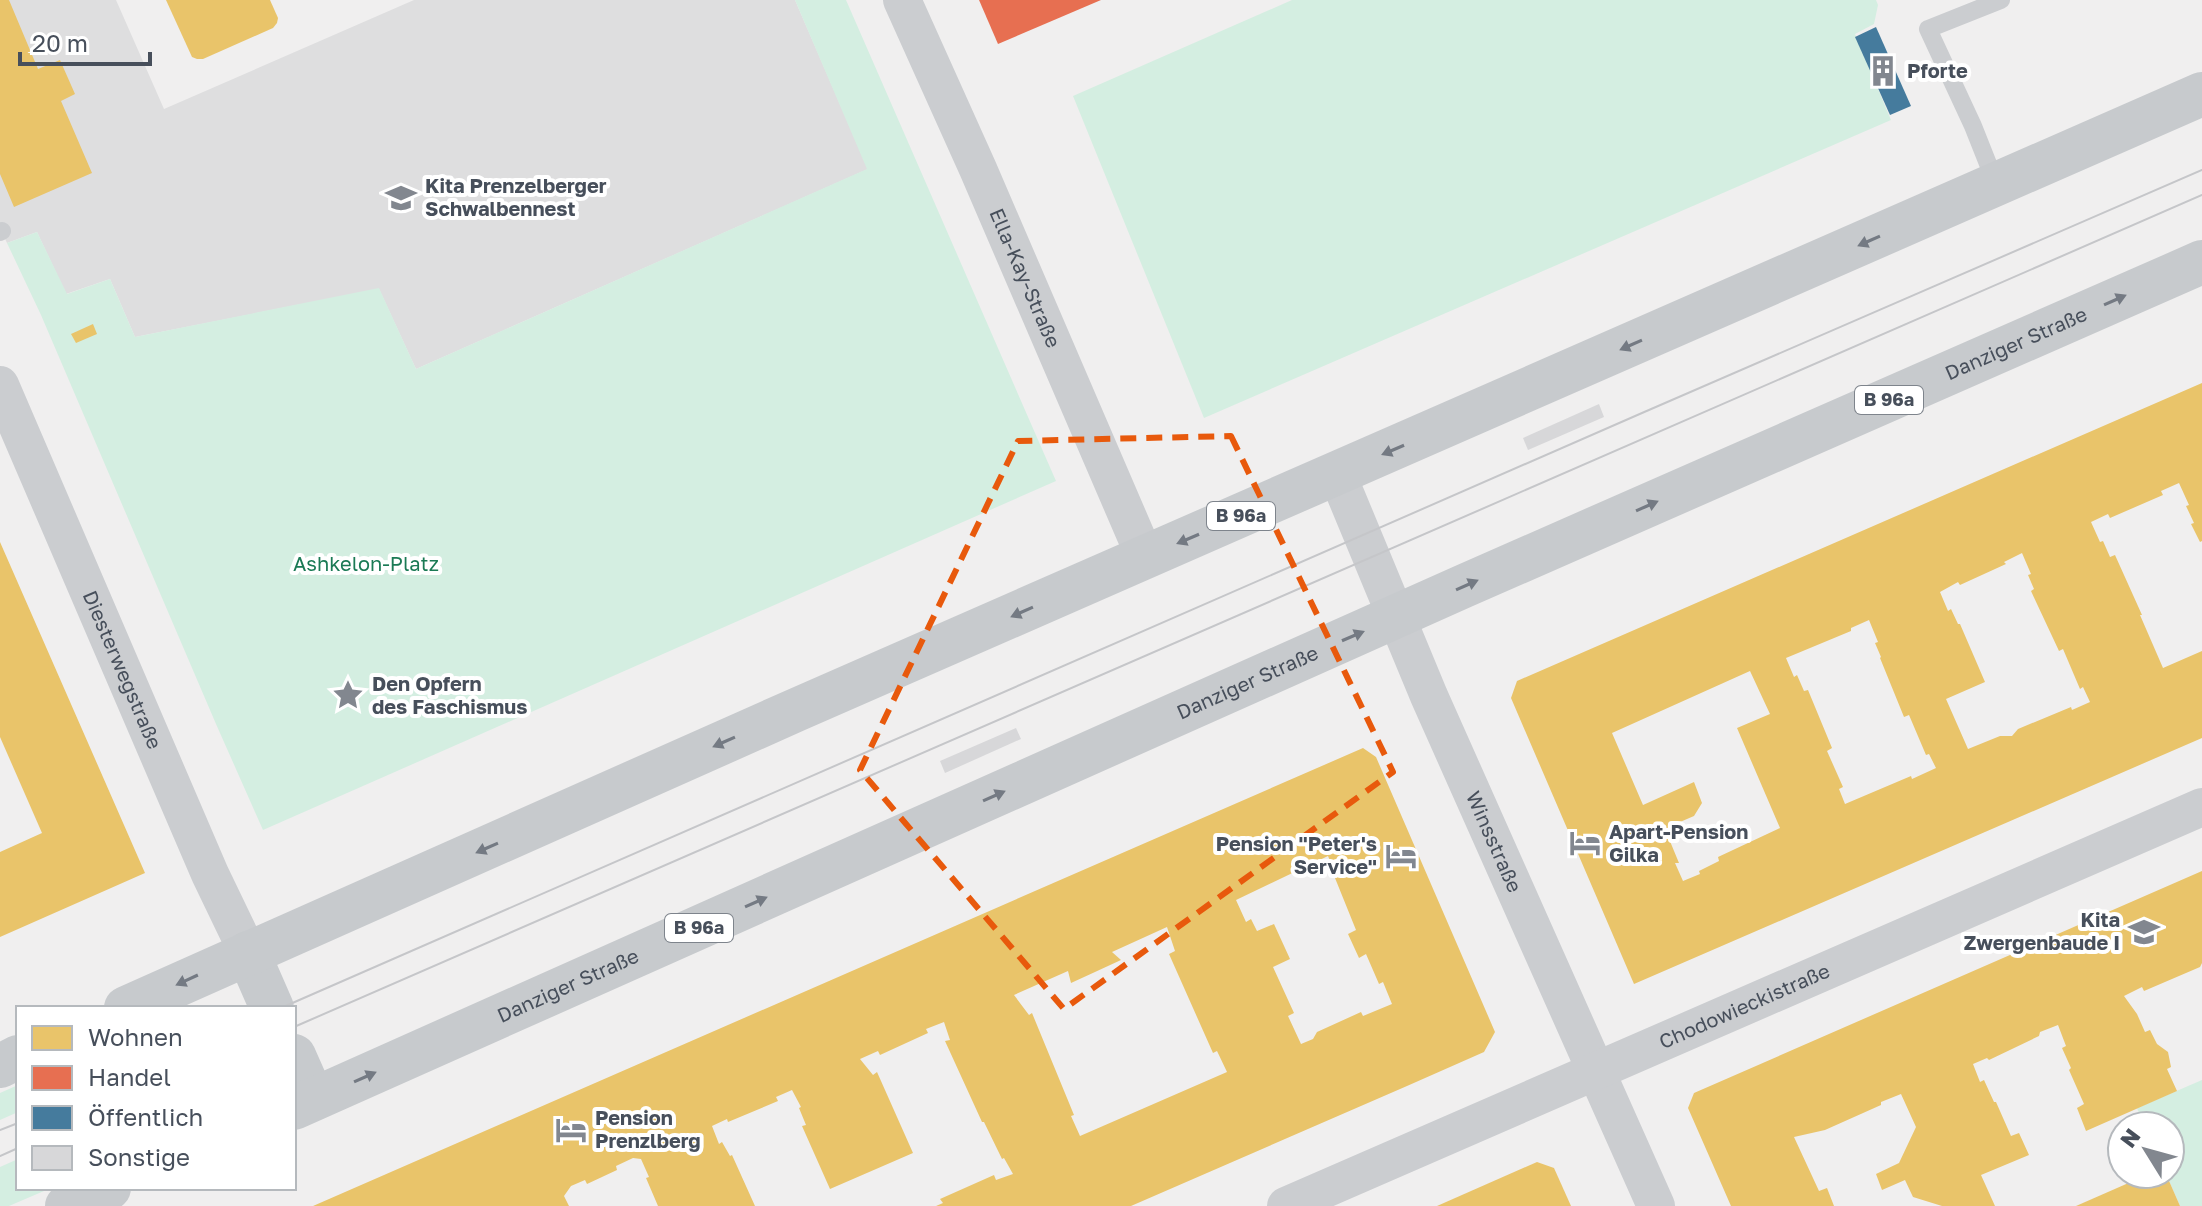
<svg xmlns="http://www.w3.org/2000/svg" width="2202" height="1206" font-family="'Golos Text',sans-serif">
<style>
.education{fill:#dededf}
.green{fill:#d4eee1}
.homes{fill:#e9c46a;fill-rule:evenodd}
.shops{fill:#e76f51}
.public{fill:#457b9d}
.building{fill:#d7d7d9}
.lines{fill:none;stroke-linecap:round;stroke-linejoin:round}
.service{stroke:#cbcdd0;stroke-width:18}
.minor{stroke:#cbcdd0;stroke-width:38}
.primary{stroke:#c7cacd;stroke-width:44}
.tram{stroke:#c5c6c9;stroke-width:2}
.oneway{fill:#747a83}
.marked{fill:none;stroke:#e8590c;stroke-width:6;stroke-dasharray:16 10;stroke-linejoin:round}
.labels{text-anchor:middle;stroke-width:8;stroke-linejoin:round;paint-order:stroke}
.shield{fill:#fff;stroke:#7e848c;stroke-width:2}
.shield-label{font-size:18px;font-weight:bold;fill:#474f5b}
.poi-label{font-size:20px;font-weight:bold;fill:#474f5b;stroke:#fff;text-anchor:start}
.street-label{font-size:20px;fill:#474f5b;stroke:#fff}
.park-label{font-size:20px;fill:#1b7a55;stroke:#fff}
</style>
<rect width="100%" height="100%" fill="#f0efef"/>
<polygon class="education" points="0,0 116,0 164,109 414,0 795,0 868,169 416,369 379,289 135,337 110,279 66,294 37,232 7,243 0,228"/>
<g class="green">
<polygon points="795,0 846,0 1056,481 263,830 216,724 41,315 7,243 37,232 67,294 110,279 135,337 379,288 416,369 867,169"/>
<polygon points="1292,0 1876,0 1878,5 1874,24 1855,34 1891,120 1204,418 1073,96"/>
<polygon points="2202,1080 2202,1206 2180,1206 2166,1174 2170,1174 2170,1126 2144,1126 2137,1108"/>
<polygon points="18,1085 18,1112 0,1120 0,1093"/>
<polygon points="18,1159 18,1188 51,1188 9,1206 0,1206 0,1167"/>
</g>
<g class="homes">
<polygon points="0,0 9,0 38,69 60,60 75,94 61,101 92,173 14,207 0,174"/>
<polygon points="166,0 270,0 278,18 277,23 273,28 203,59 197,59 192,57"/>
<polygon points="93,324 97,334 76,343 71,334"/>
<path d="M 2202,383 L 2202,541 L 2200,542 L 2191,524 L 2194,523 L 2186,506 L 2189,505 L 2179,483 L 2161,491 L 2163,495 L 2110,518 L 2108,514 L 2091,522 L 2100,542 L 2103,541 L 2110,557 L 2115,555 L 2142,615 L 2140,615 L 2163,668 L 2202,651 L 2202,738 L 1634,984 L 1511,698 L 1517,681 ZM 2022,553 L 2031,574 L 2028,575 L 2034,589 L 2031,591 L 2059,651 L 2063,649 L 2080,689 L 2083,687 L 2090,702 L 2072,710 L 2071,707 L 2018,729 L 2012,736 L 2000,736 L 1968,749 L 1946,699 L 1985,682 L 1960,624 L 1958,624 L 1951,609 L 1948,611 L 1940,592 L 1958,582 L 1960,585 L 2006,564 L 2004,562 ZM 1869,620 L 1878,642 L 1875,643 L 1881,657 L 1880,658 L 1904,717 L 1909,715 L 1926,755 L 1929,754 L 1936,768 L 1912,779 L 1911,776 L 1845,804 L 1839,789 L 1843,787 L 1827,751 L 1832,748 L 1808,690 L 1804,691 L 1797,675 L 1794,677 L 1786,658 L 1851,631 L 1851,628 ZM 1750,671 L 1770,714 L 1737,728 L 1780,828 L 1718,857 L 1719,861 L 1699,871 L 1700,874 L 1683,881 L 1675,863 L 1679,863 L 1667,834 L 1673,825 L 1694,816 L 1702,803 L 1694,782 L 1643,805 L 1612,733 Z"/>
<polygon points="0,542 145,873 0,937 0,852 42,833 0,737"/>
<path d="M 1363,748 L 1376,757 L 1495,1032 L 1484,1052 L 1407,1086 L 1131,1206 L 936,1206 L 943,1203 L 940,1199 L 994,1175 L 996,1180 L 1013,1174 L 1004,1158 L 1002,1159 L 984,1122 L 982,1122 L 945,1041 L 950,1040 L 944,1022 L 926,1029 L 928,1033 L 880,1055 L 878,1051 L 860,1059 L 873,1075 L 877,1072 L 913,1153 L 830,1189 L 802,1126 L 806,1125 L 799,1108 L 801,1107 L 792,1090 L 776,1097 L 778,1101 L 728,1122 L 727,1119 L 712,1126 L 719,1144 L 722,1142 L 730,1156 L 732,1155 L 755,1206 L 658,1206 L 646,1178 L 649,1177 L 641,1159 L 633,1158 L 616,1166 L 617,1170 L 587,1184 L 585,1180 L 571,1186 L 564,1196 L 569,1206 L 313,1206 ZM 1328,856 L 1337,878 L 1335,878 L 1356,930 L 1348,934 L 1359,958 L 1366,954 L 1379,984 L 1383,982 L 1392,1004 L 1363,1016 L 1361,1012 L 1317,1032 L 1313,1039 L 1301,1044 L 1288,1016 L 1294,1013 L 1273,967 L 1290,959 L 1274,924 L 1257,931 L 1251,919 L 1246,922 L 1236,900 ZM 1167,927 L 1175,951 L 1169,954 L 1213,1053 L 1217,1051 L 1227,1072 L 1080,1136 L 1071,1116 L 1074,1115 L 1032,1013 L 1029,1015 L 1014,995 L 1068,971 L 1071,983 L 1095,972 L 1121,960 L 1112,952 Z"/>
<polygon points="2202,871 2202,963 2200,967 2144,991 2142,987 2124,996 2137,1014 2145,1032 2150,1030 2157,1044 2168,1052 2171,1067 2167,1069 2177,1091 2086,1131 2077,1108 2084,1104 2069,1070 2071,1068 2062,1048 2066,1046 2058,1025 2040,1032 2039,1036 1989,1060 1987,1058 1973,1064 1980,1082 1984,1080 1994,1102 1996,1102 2011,1136 2019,1133 2029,1155 1981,1175 1995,1206 1942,1206 1913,1197 1905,1180 1882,1190 1876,1174 1899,1163 1916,1127 1901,1094 1881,1102 1881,1105 1825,1130 1794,1137 1819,1191 1827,1188 1834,1206 1731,1206 1688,1108 1694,1093"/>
<polygon points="1537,1162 1554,1168 1571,1206 1437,1206"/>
<polygon points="2149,1174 2166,1174 2180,1206 2076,1206"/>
</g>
<polygon class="shops" points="979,0 1101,0 998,44"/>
<polygon class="public" points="1876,27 1911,106 1890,115 1855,37"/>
<g class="building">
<polygon points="1599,404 1604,417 1528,450 1523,438"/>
<polygon points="1016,728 1021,739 945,773 940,761"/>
</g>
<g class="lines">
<g class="service">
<polyline points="1996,184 1973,126 1928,29 2001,0"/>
<polyline points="0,232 2,231"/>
</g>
<g class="minor">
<path id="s1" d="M 902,0 L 978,169 L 1145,557"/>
<path id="s2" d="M 0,385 L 210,874 L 248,953"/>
<path id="s3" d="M 1337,474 L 1429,696 L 1656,1206"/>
<path id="s4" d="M 1286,1206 L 2202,807"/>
</g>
<g class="primary">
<polyline points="248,953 272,1008"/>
<polyline points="126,1008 796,710 2202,94"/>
<polyline points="294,1056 313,1099"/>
<polyline points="0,1066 18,1057"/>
<path id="s5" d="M 294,1108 L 1464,586 L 2202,262"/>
<polyline points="67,1206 109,1188"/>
</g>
<g class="tram">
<polyline points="281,1008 1642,413 2202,170"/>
<polyline points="294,1027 2202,195"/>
<polyline points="0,1130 18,1123"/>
<polyline points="0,1156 18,1148"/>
</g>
</g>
<defs><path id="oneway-solid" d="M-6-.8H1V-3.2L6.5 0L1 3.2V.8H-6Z" transform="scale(2)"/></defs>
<g class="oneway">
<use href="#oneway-solid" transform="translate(1869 241) rotate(156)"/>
<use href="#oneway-solid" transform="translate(2115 300) rotate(-24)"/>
<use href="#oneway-solid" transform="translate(1631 345) rotate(156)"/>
<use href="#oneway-solid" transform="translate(1393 450) rotate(157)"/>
<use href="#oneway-solid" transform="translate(1647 506) rotate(-24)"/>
<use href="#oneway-solid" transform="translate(1188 539) rotate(157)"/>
<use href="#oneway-solid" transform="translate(1467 585) rotate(-24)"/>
<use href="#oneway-solid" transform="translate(1022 612) rotate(156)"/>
<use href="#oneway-solid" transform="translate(1353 636) rotate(-23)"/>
<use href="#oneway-solid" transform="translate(724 742) rotate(156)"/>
<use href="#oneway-solid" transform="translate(994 796) rotate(-24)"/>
<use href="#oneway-solid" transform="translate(487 848) rotate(156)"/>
<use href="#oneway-solid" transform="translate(756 902) rotate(-24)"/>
<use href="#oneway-solid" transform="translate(187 980) rotate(155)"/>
<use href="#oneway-solid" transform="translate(365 1077) rotate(-24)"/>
</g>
<path class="marked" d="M 1231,436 L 1393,772 L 1064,1009 L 860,770 L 1018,441 Z"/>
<defs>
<symbol id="building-bare" viewBox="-9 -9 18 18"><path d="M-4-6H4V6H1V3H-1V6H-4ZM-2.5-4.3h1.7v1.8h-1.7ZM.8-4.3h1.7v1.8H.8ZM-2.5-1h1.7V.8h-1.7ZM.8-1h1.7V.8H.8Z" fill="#82878f" stroke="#fff" stroke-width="2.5" paint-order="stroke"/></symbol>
<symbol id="school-bare" viewBox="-9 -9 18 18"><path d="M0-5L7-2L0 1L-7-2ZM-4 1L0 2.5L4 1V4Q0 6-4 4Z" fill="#82878f" stroke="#fff" stroke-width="2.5" paint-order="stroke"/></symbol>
<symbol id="sight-bare" viewBox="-9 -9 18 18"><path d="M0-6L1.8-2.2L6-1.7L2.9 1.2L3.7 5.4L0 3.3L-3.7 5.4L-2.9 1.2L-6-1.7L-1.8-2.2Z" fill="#82878f" stroke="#fff" stroke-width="2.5" paint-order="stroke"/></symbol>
<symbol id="hotel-bare" viewBox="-9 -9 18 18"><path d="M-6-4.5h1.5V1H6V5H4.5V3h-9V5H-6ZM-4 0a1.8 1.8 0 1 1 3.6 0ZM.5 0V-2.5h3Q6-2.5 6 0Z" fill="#82878f" stroke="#fff" stroke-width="2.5" paint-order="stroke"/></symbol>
</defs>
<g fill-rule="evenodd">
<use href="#building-bare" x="1861" y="49" width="44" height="44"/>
<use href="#school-bare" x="379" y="176" width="44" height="44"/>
<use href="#sight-bare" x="326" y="673" width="44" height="44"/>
<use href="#hotel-bare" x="1563" y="821" width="44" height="44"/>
<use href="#hotel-bare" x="1379" y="834" width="44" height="44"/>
<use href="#school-bare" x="2122" y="910" width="44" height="44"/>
<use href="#hotel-bare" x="549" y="1108" width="44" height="44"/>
</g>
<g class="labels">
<g class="shield">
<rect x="1855" y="386" width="68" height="28" rx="6"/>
<rect x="1207" y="502" width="68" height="28" rx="6"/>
<rect x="665" y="914" width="68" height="28" rx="6"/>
</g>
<g class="shield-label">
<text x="1889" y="406">B 96a</text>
<text x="1241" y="522">B 96a</text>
<text x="699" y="934">B 96a</text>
</g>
<g class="poi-label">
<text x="1907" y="78">Pforte</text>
<text x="425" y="193">Kita Prenzelberger<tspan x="425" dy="23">Schwalbennest</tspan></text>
<text x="372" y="691">Den Opfern<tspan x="372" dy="23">des Faschismus</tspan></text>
<text x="1609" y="839">Apart-Pension<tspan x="1609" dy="23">Gilka</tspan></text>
<text x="1377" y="851" text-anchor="end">Pension "Peter's<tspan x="1377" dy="23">Service"</tspan></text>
<text x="2120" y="927" text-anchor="end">Kita<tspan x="2120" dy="23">Zwergenbaude I</tspan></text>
<text x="595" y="1125">Pension<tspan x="595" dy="23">Prenzlberg</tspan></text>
</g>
<g class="street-label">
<text dy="7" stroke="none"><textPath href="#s1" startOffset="304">Ella-Kay-Straße</textPath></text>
<text dy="7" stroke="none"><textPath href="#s5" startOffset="1884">Danziger Straße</textPath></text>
<text dy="7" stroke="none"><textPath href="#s2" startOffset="310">Diesterwegstraße</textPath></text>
<text dy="7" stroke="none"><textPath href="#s5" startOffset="1044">Danziger Straße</textPath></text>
<text dy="7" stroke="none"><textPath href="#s3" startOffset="400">Winsstraße</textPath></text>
<text dy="7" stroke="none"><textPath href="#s5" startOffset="300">Danziger Straße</textPath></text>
<text dy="7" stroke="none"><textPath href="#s4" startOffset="500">Chodowieckistraße</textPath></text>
</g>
<g class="park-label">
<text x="366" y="571">Ashkelon-Platz</text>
</g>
</g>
<rect x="16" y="1006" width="280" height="184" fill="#ffffff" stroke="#b5b9bd" stroke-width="2"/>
<rect x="32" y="1026" width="40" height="24" fill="#e9c46a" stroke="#b5b9bd" stroke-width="2"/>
<text x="88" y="1046" font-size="24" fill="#474f5b">Wohnen</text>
<rect x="32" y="1066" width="40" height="24" fill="#e76f51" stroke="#b5b9bd" stroke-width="2"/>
<text x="88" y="1086" font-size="24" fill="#474f5b">Handel</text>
<rect x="32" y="1106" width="40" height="24" fill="#457b9d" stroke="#b5b9bd" stroke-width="2"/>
<text x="88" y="1126" font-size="24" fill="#474f5b">Öffentlich</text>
<rect x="32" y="1146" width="40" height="24" fill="#d7d7d9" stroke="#b5b9bd" stroke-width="2"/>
<text x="88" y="1166" font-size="24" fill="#474f5b">Sonstige</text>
<g transform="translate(2146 1150) rotate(307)"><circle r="38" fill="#ffffff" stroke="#b5b9bd" stroke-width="2"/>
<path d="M0-6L14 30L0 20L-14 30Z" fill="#82878f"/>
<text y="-12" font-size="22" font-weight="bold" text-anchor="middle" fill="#474f5b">N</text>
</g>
<path d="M20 52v12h130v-12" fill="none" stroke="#474f5b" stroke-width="4"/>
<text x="32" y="52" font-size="24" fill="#474f5b" stroke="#ffffff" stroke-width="6" paint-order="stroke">20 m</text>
</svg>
